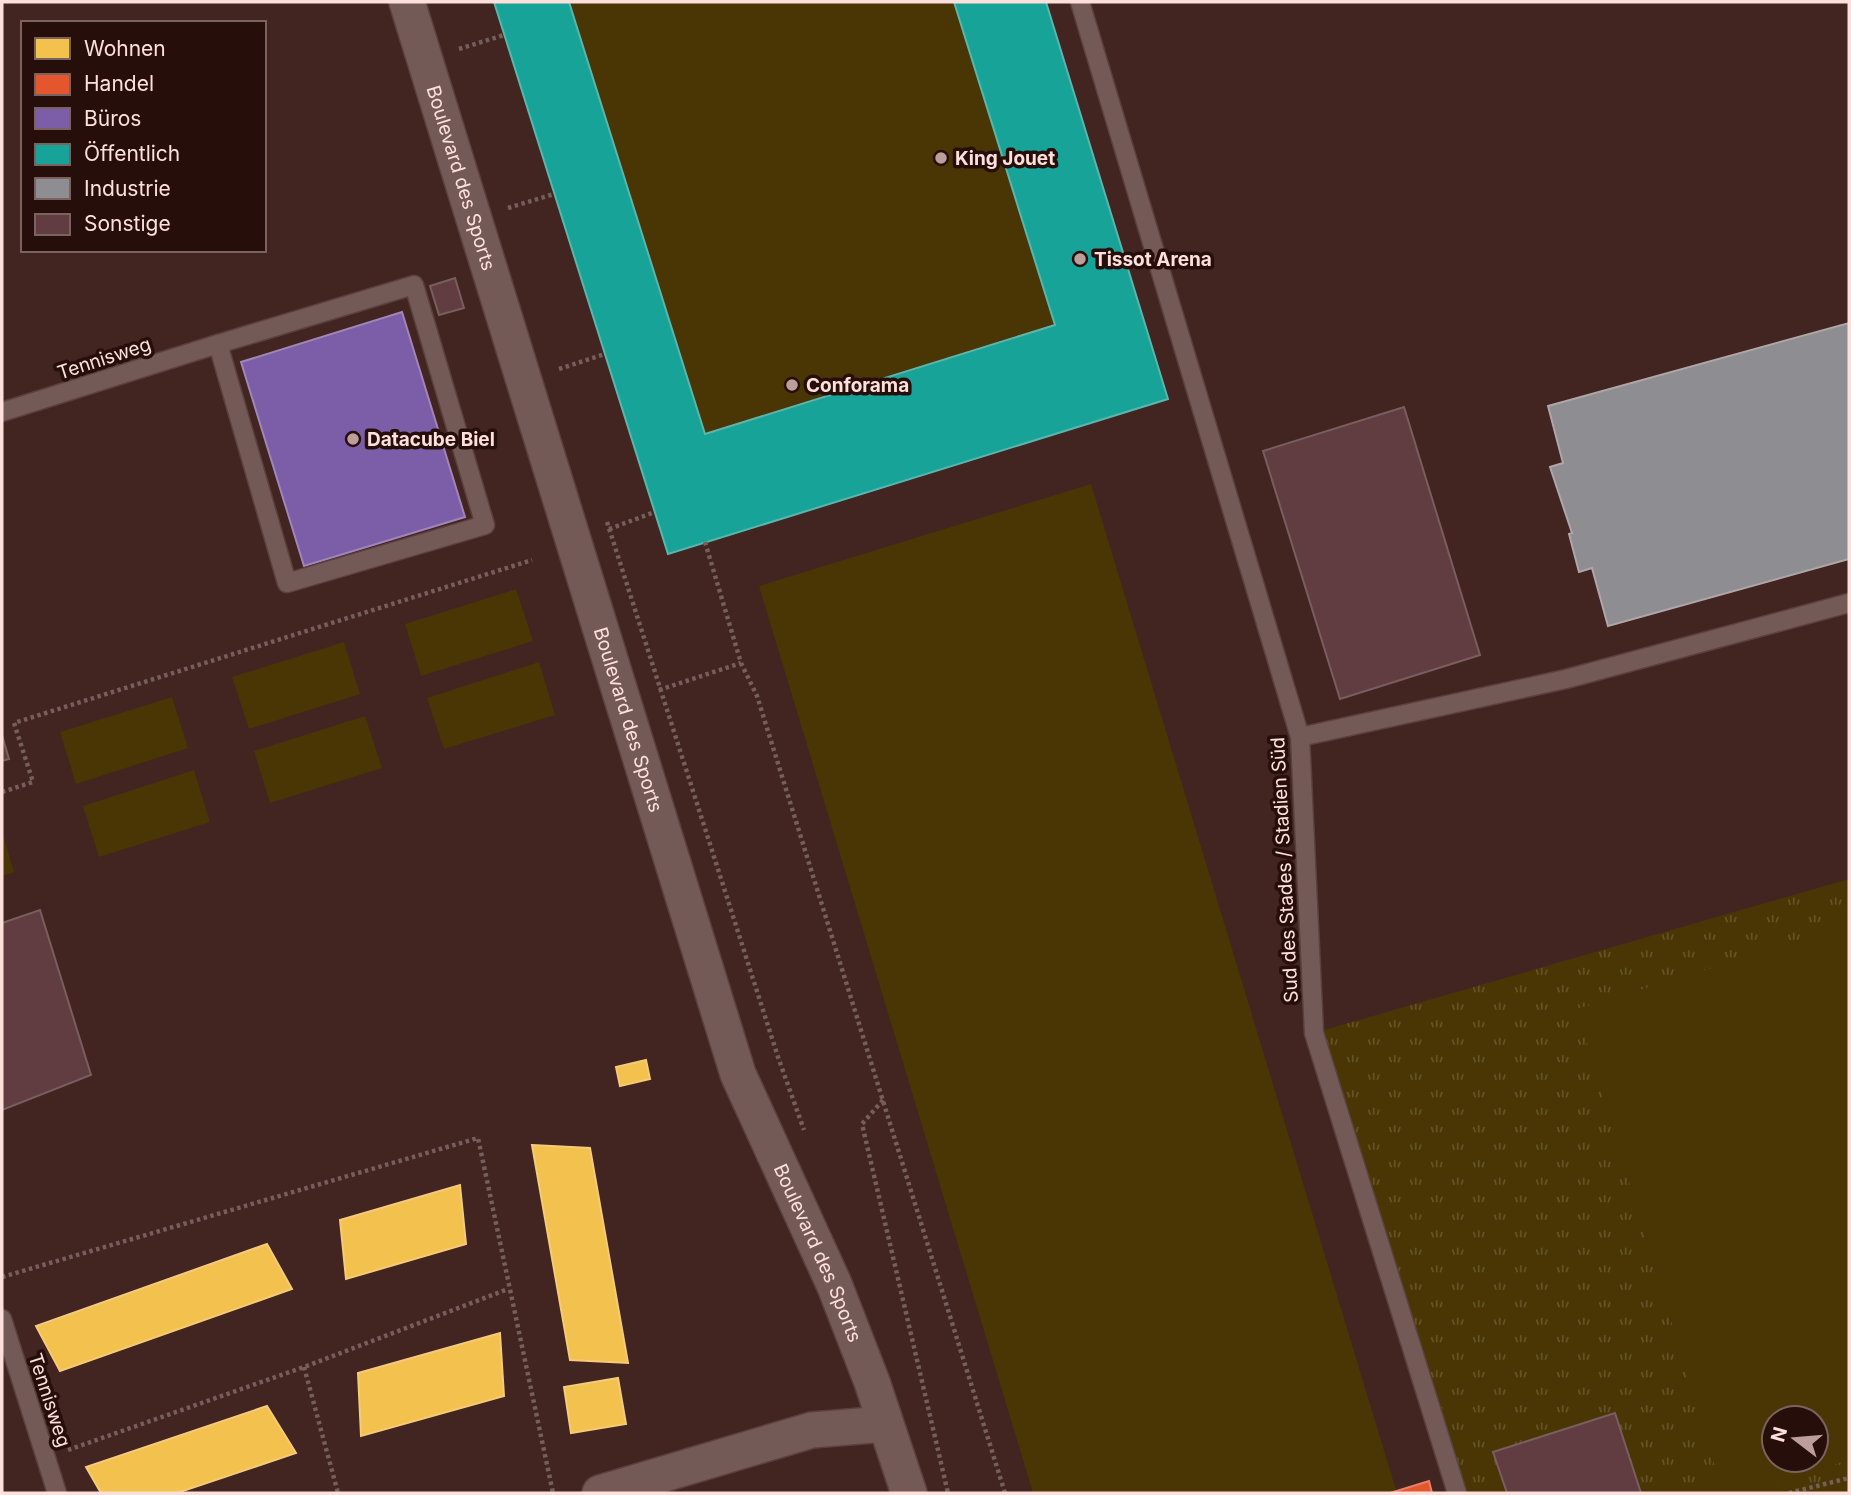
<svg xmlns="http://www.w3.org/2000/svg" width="1851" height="1495" font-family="Inter,sans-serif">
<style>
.grass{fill:url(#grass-tufts);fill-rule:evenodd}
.pitch{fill:#493604;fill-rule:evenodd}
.homes{fill:#f2c14e;stroke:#f5ca78;stroke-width:2}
.shops{fill:#e4572e;stroke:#ec8062;stroke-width:2}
.offices{fill:#7b5ea7;stroke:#a285b7;stroke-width:2}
.public{fill:#17a398;stroke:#5cb5ac;stroke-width:2}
.industry{fill:#8d8d92;stroke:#afa6a8;stroke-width:2}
.building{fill:#613d41;stroke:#785e5f;stroke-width:2}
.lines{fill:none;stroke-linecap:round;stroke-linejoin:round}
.service-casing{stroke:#5a413e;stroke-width:21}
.minor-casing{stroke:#5a413e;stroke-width:38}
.path{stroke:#755e5b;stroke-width:4.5;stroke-dasharray:3.5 3.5;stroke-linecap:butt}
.service{stroke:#745a57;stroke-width:18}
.minor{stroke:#745a57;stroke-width:35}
.poi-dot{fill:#bc9e9a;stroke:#260e0b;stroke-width:2.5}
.labels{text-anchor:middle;stroke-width:7;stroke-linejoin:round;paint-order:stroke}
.poi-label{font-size:19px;font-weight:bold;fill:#fde0db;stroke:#260e0b;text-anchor:start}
.street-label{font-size:19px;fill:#fde0db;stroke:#260e0b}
</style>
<defs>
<pattern id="grass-tufts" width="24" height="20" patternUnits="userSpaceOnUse" patternTransform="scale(1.75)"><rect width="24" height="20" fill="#493604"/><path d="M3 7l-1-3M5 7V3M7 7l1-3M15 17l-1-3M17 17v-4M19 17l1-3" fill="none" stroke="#645328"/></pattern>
</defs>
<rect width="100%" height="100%" fill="#422421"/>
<path class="grass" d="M 1849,879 L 1849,1493 L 1457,1493 L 1314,1033 ZM 1774,1418 L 1816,1418 L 1816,1460 L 1774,1460 Z"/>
<g class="pitch">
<polygon points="569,2 954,2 1055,325 705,434"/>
<polygon points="1091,484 1397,1493 1033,1493 759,586"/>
<polygon points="516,589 533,641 421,676 405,624"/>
<polygon points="344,642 360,694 249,729 232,677"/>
<polygon points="539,662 555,715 444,749 427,698"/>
<polygon points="172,697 188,748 76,784 60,732"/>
<polygon points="365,716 382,768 270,803 254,751"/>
<polygon points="194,770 210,822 99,857 83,806"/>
<polygon points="2,831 14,872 2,876"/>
<path d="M 1849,926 L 1849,1460 L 1742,1493 L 1723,1493 L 1577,1009 ZM 1816,1418 L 1816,1460 L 1774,1460 L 1774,1418 Z"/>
</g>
<g class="homes">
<polygon points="646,1060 650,1079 620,1086 616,1067"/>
<polygon points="532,1145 590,1148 628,1363 570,1360"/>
<polygon points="460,1185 466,1244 346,1279 340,1220"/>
<polygon points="267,1244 292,1289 60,1371 36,1326"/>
<polygon points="500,1333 504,1396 361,1436 358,1373"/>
<polygon points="618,1378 626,1424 571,1433 564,1387"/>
<polygon points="267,1406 296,1453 177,1493 101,1493 86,1467"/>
</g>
<polygon class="shops" points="1429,1481 1432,1493 1390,1493"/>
<polygon class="offices" points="402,312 465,517 304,566 241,362"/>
<polygon class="public" points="494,2 569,2 705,434 1055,325 954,2 1046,2 1168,399 668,554"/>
<polygon class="industry" points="1849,323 1849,559 1608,626 1592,568 1579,572 1569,534 1572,533 1550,467 1563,463 1548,406"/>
<g class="building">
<polygon points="455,278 464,308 439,315 430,286"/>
<polygon points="1404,407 1480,655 1340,699 1263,451"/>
<polygon points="2,735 9,759 2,761"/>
<polygon points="40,910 91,1075 2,1110 2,923"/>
<polygon points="1615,1413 1641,1493 1507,1493 1493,1452"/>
</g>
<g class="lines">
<defs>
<g id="service">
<polyline points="1080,2 1300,737 1314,1033 1457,1493"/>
<polygon points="414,285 485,525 287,583 218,344"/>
<polyline points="2,412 218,344"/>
<polyline points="1300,737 1566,679 1849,603"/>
<polyline points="2,1319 57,1493"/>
</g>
<g id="minor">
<path id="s1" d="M 407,2 L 738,1074 L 834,1284 L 872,1382 L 909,1493"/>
<polyline points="600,1493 812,1430 885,1424"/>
</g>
</defs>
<use href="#service" class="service-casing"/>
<use href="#minor" class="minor-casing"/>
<g class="path">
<polyline points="459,49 504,35"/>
<polyline points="508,208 554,194"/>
<polyline points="559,369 605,354"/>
<polyline points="607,522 778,1057 804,1130"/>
<polyline points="609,529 655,512"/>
<polyline points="705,542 741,663 757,696 1005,1493"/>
<polyline points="659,690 741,663"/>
<polyline points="2,792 33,782 14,723 532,560"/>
<polyline points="883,1100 862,1124 948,1493"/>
<polyline points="2,1277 478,1138 553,1493"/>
<polyline points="304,1367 338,1493"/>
<polyline points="68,1450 304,1367 508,1289"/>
<polyline points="1789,1493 1849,1478"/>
</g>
<use href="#service" class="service"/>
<use href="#minor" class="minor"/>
</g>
<g class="poi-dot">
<circle cx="941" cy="158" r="7"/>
<circle cx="1080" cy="259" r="7"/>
<circle cx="792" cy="385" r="7"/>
<circle cx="353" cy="439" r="7"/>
</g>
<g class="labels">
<g class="poi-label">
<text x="955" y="165">King Jouet</text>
<text x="1094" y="266">Tissot Arena</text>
<text x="806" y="392">Conforama</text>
<text x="367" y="446">Datacube Biel</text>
</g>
<g class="street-label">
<text dy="7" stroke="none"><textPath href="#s1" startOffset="184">Boulevard des Sports</textPath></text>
<text transform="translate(104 358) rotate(-18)" y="7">Tennisweg</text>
<text dy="7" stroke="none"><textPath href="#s1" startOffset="751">Boulevard des Sports</textPath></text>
<text transform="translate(1284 870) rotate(-93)" y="7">Sud des Stades / Stadien Süd</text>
<text dy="7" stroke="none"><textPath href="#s1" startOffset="1318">Boulevard des Sports</textPath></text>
<text transform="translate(50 1400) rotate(72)" y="7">Tennisweg</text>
</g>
</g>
<rect width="1851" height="1495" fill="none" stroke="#fde0db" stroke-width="7"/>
<rect x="21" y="21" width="245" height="231" fill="#260e0b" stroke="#7c625e" stroke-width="2"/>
<rect x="35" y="38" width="35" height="21" fill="#f2c14e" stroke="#7c625e" stroke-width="2"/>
<text x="84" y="56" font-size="21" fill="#fde0db">Wohnen</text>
<rect x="35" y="74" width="35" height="21" fill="#e4572e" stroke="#7c625e" stroke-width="2"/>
<text x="84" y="91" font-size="21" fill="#fde0db">Handel</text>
<rect x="35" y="108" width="35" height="21" fill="#7b5ea7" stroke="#7c625e" stroke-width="2"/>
<text x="84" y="126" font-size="21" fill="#fde0db">Büros</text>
<rect x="35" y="144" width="35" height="21" fill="#17a398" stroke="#7c625e" stroke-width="2"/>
<text x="84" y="161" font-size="21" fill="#fde0db">Öffentlich</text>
<rect x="35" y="178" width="35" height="21" fill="#8d8d92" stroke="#7c625e" stroke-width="2"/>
<text x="84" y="196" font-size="21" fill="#fde0db">Industrie</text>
<rect x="35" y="214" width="35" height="21" fill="#613d41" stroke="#7c625e" stroke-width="2"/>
<text x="84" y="231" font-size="21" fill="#fde0db">Sonstige</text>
<g transform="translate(1795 1439) rotate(286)"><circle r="33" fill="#260e0b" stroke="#7c625e" stroke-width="2"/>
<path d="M0-5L12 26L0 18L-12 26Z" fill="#bc9e9a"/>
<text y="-10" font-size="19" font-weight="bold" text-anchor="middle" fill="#fde0db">N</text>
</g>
</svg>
